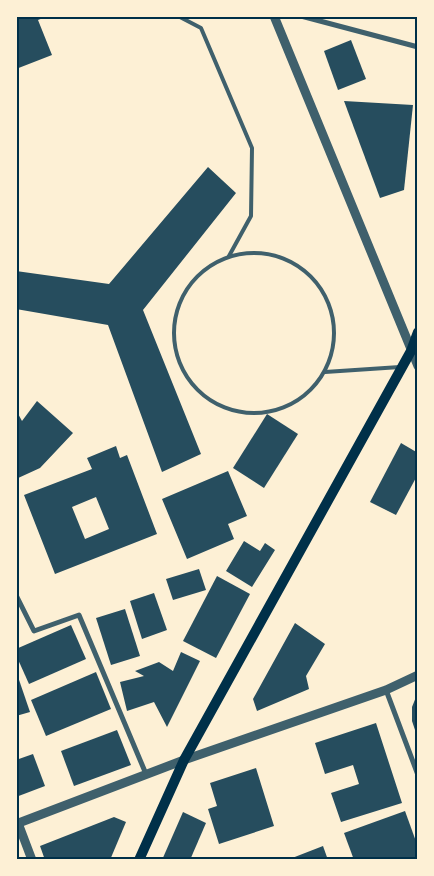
<svg xmlns="http://www.w3.org/2000/svg" width="434" height="876" font-family="'DM Sans',sans-serif">
<style>
.building{fill:#264d5e;fill-rule:evenodd}
.lines{fill:none;stroke-linecap:round;stroke-linejoin:round}
.service{stroke:#3f606c;stroke-width:4}
.minor{stroke:#3f606c;stroke-width:5}
.tertiary{stroke:#3f606c;stroke-width:9}
.secondary{stroke:#003049;stroke-width:10}
.neatline{fill:none;stroke:#003049;stroke-width:2}
</style>
<rect width="100%" height="100%" fill="#fdf0d5"/>
<g class="building">
<polygon points="16,16 48,16 38,20 52,55 16,69"/>
<polygon points="351,40 366,79 338,90 324,51"/>
<polygon points="344,101 413,105 404,190 380,198"/>
<polygon points="208,167 236,193 143,310 201,454 162,472 108,325 16,309 16,271 109,284"/>
<polygon points="37,401 73,433 40,468 16,479 16,410 22,421"/>
<polygon points="267,414 298,434 264,488 233,468"/>
<polygon points="401,443 418,453 418,474 396,515 370,502"/>
<path d="M 116,446 L 120,458 L 127,455 L 157,534 L 55,574 L 24,495 L 92,469 L 87,458 ZM 96,497 L 109,529 L 85,539 L 72,507 Z"/>
<polygon points="228,471 247,516 228,524 234,539 187,559 162,499"/>
<polygon points="244,541 260,551 265,543 275,550 252,587 226,571"/>
<polygon points="199,569 206,590 173,600 166,579"/>
<polygon points="217,576 250,594 216,658 183,641"/>
<polygon points="154,593 167,630 142,639 130,601"/>
<polygon points="125,609 140,656 111,665 96,618"/>
<polygon points="295,623 325,644 306,676 309,689 257,711 253,699"/>
<polygon points="71,625 86,659 29,684 16,655 16,649"/>
<polygon points="181,652 200,661 167,727 154,702 127,711 120,682 144,676 135,671 159,662 173,671"/>
<polygon points="16,671 30,712 16,716"/>
<polygon points="96,672 111,709 46,736 31,700"/>
<polygon points="418,692 418,736 417,736 412,721 412,707"/>
<polygon points="376,723 402,803 341,822 331,793 359,784 353,765 325,774 315,743"/>
<polygon points="117,730 131,765 74,786 61,751"/>
<polygon points="33,754 45,786 16,797 16,760"/>
<polygon points="256,768 274,826 219,844 208,809 217,806 210,783"/>
<polygon points="405,811 418,847 418,860 354,860 344,833"/>
<polygon points="183,812 206,823 190,860 162,860"/>
<polygon points="114,817 126,822 110,860 45,860 40,846"/>
<polygon points="323,846 328,860 287,860"/>
</g>
<g class="lines">
<g class="service">
<polyline points="178,16 201,28 252,148 251,216 229,256"/>
<circle cx="254" cy="333" r="80"/>
<polyline points="325,372 400,367"/>
</g>
<g class="minor">
<polyline points="301,16 418,47"/>
<polyline points="16,595 34,631 79,615 146,774"/>
<polyline points="386,690 418,775"/>
</g>
<g class="tertiary">
<polyline points="274,16 418,366"/>
<polyline points="18,823 32,860"/>
<polyline points="16,824 184,760 386,690 418,675"/>
</g>
<polyline class="secondary" points="139,860 184,760 411,351 418,332"/>
</g>
<rect width="434" height="876" fill="none" stroke="#fdf0d5" stroke-width="35"/>
<rect x="18" y="18" width="398" height="840" class="neatline"/>
</svg>
